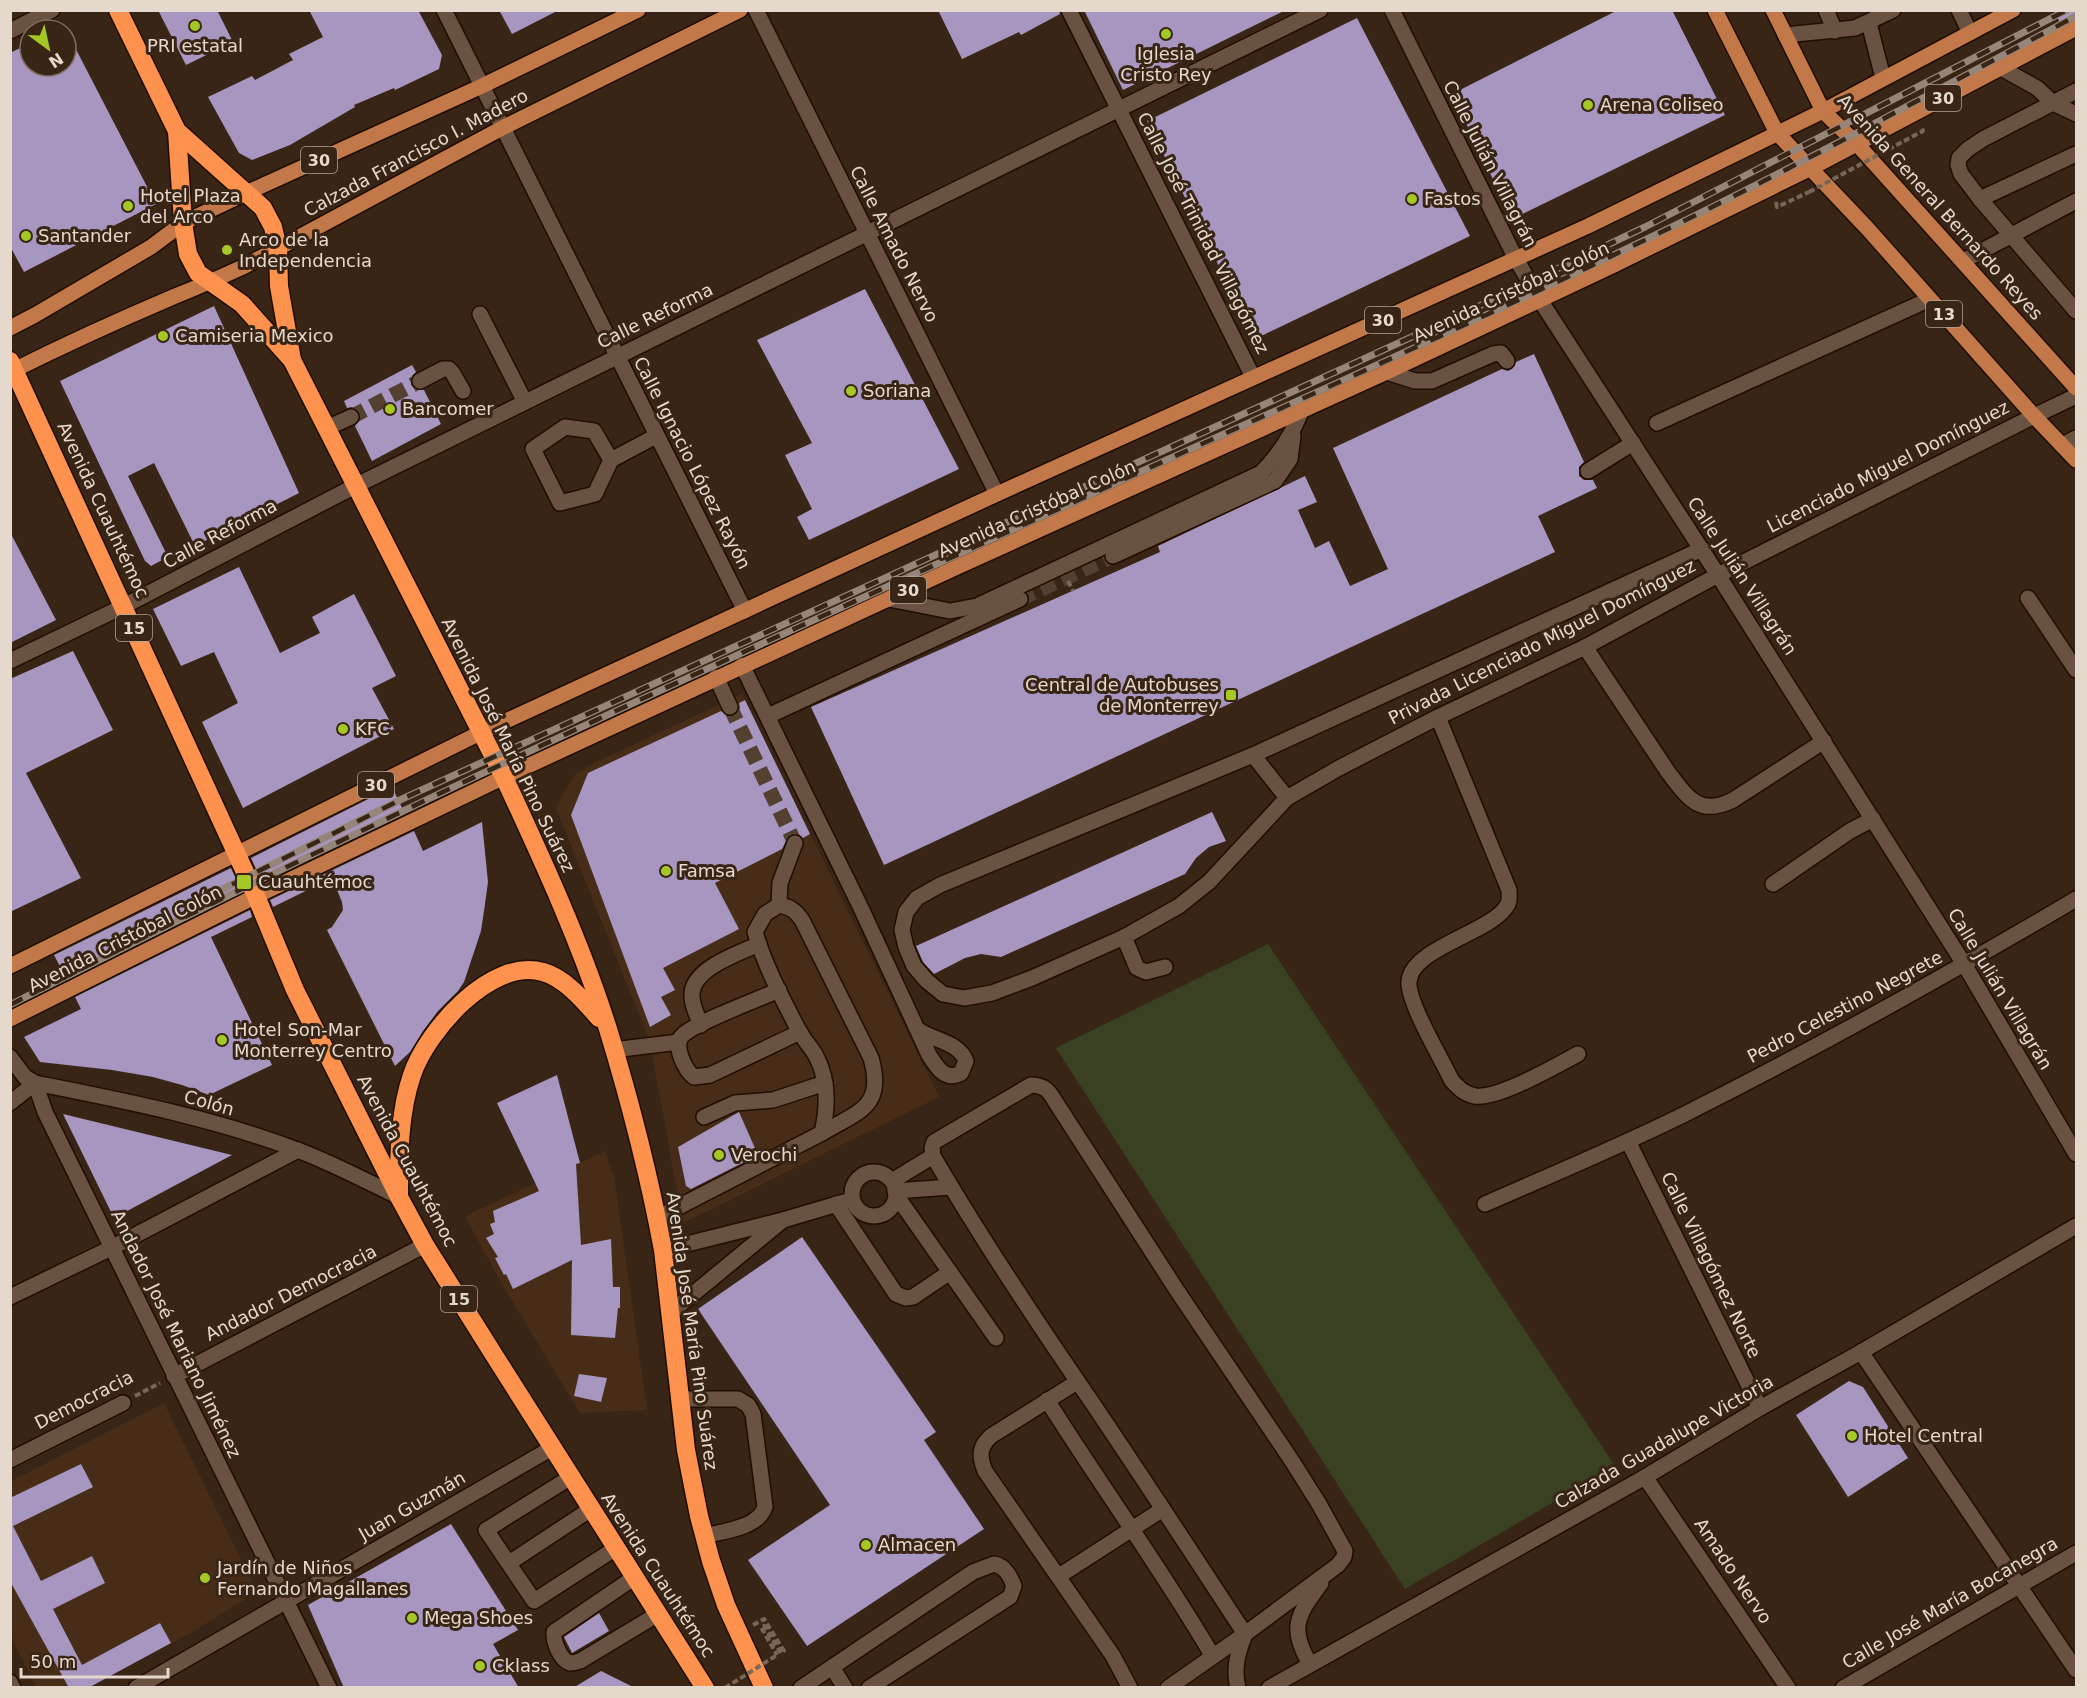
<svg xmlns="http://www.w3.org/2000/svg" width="2087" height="1698" font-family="'DejaVu Sans',sans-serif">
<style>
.built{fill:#472d18}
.green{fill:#3a4022}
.building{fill:#a696c0}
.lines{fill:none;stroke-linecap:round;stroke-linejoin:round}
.minor-tunnel{stroke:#534031;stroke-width:15;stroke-dasharray:15 8;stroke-linecap:butt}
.minor-casing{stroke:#200d01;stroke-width:18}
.major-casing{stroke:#200d01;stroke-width:18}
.highway-casing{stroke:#200d01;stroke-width:21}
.path{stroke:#786759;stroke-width:4;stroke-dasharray:6 3;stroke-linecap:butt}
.minor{stroke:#695241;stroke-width:15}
.major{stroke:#c27849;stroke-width:15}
.highway{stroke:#fd924e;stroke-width:18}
.rail-casing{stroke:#968679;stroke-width:7}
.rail{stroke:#392515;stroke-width:4.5;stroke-dasharray:14;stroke-linecap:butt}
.path-bridge{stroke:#786759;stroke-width:4;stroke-dasharray:6 3;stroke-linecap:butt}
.poi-dot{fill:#a4c825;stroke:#392515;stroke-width:2}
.labels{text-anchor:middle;stroke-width:6;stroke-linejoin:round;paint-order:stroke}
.shield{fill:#392515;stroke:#b1a296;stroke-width:1.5}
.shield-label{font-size:16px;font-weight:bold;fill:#e5d8cd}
.poi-label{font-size:18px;fill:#e5d8cd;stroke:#392515;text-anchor:start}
.street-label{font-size:18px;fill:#e5d8cd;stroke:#392515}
</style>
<rect width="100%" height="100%" fill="#392515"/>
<g class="built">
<polygon points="742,694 939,1097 683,1223 653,1059 647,1034 556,808 564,792 576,774 592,764"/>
<polygon points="605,1151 614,1177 647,1410 580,1413 499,1279 465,1216"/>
<polygon points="164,1403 257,1592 189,1634 88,1687 36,1687 11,1637 11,1481"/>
</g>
<polygon class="green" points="1268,944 1615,1466 1405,1589 1056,1048"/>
<g class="building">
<polygon points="158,10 217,10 233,42 186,65"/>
<polygon points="309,10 418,10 442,55 439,69 395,90 394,88 354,105 355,107 290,145 252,160 239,153 208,97 252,76 255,80 293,60 289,54 323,37"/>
<polygon points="499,10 559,10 512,34"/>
<polygon points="938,10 1059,10 1060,14 1021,35 1019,32 962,59"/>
<polygon points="1084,10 1286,10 1123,90"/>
<polygon points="1618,10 1672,10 1725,115 1512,219 1452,94"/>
<polygon points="2054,10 2076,10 2076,18 2061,25"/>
<polygon points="1357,18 1470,236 1255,339 1147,121"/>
<polygon points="66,30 156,204 24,272 10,246 10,53 30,43 30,66 66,66"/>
<polygon points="865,289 959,469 809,540 797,517 812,509 785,455 812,443 757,340"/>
<polygon points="214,306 299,493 195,546 154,463 128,476 168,557 151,566 145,561 60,381"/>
<polygon points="1534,354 1584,462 1579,467 1579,476 1584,480 1593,480 1597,488 1538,516 1555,552 884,865 811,707 1160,552 1158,546 1305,476 1317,502 1298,510 1315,548 1329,541 1350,586 1388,569 1333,448 1502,369 1508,371 1512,369 1516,362"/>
<polygon points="412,365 416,372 412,376 411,385 415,389 424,390 441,424 372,461 355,426 361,418 360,412 352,407 347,408 344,401"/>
<polygon points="10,532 56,620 10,643"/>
<polygon points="239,567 280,653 320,633 312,617 354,594 396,676 372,688 394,729 243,808 202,722 238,703 214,652 181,666 153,609"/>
<polygon points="73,651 113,730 26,773 81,878 10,912 10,679"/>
<polygon points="745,700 810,834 803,838 798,834 789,835 782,849 715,883 739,929 663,968 675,990 661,997 671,1015 650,1027 571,815 588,773 721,711 729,717 735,716 740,708 739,703"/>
<polygon points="392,787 405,814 262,882 251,858"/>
<polygon points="1212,812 1226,841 1209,847 1196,858 1185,874 1001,957 981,954 965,958 934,974 923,962 916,946"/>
<polygon points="482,822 488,882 485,904 481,931 464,982 458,991 438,1011 423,1031 410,1052 395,1066 327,930 332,927 343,910 342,902 332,878 273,907 270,900 414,831 423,851"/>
<polygon points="231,868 242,892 67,980 54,955"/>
<polygon points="250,910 252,917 211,937 272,1065 209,1095 182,1085 153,1077 112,1070 40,1062 24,1037 81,1009 75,997"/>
<polygon points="557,1075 580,1163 576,1164 581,1245 611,1239 613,1287 620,1287 620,1308 618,1308 615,1338 571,1335 572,1260 513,1289 506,1274 504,1275 495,1258 498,1257 486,1238 494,1234 490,1224 495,1222 493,1211 539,1191 497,1103"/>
<polygon points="739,1112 758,1155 691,1189 686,1186 678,1147"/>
<polygon points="63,1114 232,1155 114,1218"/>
<polygon points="802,1237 936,1432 924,1440 984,1529 807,1646 748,1560 830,1505 698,1309"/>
<polygon points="579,1374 607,1378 601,1402 574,1396"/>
<polygon points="1849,1381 1863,1387 1908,1458 1848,1497 1796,1415"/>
<polygon points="81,1464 93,1487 13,1526 41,1581 92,1556 105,1583 53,1609 82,1665 160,1623 171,1643 88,1688 69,1688 10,1581 10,1498"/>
<polygon points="451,1524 518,1630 493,1644 519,1688 344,1688 308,1605"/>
<polygon points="599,1613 609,1631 572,1653 564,1637"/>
<polygon points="601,1671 635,1688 573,1688"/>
</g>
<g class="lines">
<g class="minor-tunnel">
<polyline points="351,417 420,381"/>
<polyline points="1020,599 1113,556"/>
<polyline points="730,707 795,843"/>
</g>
<defs>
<g id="minor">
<polyline points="444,10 745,611"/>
<polyline points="756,10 997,494"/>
<polyline points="1069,10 1253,377"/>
<polyline points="1392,10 1516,259 1540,300 1718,575 1964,964 2076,1154"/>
<polyline points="1826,10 1835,31"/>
<polyline points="1959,10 1970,33"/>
<polyline points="1869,23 1883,78"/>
<polyline points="10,31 52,10"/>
<polyline points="1785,35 1855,28 1893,10"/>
<polyline points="2001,68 2037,88 2053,103 2076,114"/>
<polyline points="2076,91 1983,139 1968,149 1959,158 1958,165 1961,174 1980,199 2076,311"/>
<polyline points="1980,199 2076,154"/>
<polyline points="1963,261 2076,201"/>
<polyline points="480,314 525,402"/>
<polyline points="1387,372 1415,381 1432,381 1493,354 1501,353 1507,361"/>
<polyline points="420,381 443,369 449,369 452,372 463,391"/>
<polyline points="1657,423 1930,299"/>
<polyline points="327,428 351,417"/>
<polyline points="2062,445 2076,438"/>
<polyline points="611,460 594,431 565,427 533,449 560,503 595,494 611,460 656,436"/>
<polyline points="1588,471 1633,443"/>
<polyline points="1702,549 1253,755 940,885 917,898 906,912 902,930 906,947 914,966 927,981 943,994 964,998 992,993 1032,978 1124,937 1179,906 1209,882 1287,798 1339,768 1438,717 1585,647 1718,575 2034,416 2076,396"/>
<polyline points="1113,556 1275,481 1290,459 1293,436"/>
<polyline points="2028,598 2076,670"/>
<path d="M 889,599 L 950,611 L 977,606 L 1261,473 C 1280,454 1292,435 1302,410"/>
<path d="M 1585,647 L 1668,772 C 1688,798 1699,817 1733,800 L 1824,741"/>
<polyline points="10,661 124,606 357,485 1320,10"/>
<path d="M 742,665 L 860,906 L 929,1055 C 937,1067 945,1082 961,1073 L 966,1061 C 958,1041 933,1041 917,1029"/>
<polyline points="716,677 730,707"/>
<polyline points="768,716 1020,599"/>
<path d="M 1438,717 L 1509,890 C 1509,895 1510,900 1508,904 C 1494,933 1406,948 1409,985 C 1411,1008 1441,1058 1452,1081 C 1459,1088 1464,1094 1475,1096 C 1499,1099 1555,1066 1578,1054"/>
<polyline points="1253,755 1287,798"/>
<polyline points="1773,884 1850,831 1873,819"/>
<path d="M 779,905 C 790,907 795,910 802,920 L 871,1058 C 885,1107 859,1111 822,1133 C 828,1107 829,1080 816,1056 C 811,1047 803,1039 798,1029 C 782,998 765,966 755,932 L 765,914 Z"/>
<polyline points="779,905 780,883 795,843"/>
<polyline points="1124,937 1137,968 1146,972 1165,967"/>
<path d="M 779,990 C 760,999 693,1023 682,1036 C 673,1046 685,1070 694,1077 L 710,1075 L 800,1032"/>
<path d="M 701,1025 C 697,1015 691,1004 692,993 C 694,968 739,953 759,944"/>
<polyline points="613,1050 679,1042"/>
<path d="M 10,1057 L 25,1077 L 35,1083 C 125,1101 214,1118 300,1151 C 334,1164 366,1181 399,1197"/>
<path d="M 1031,1085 C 1043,1086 1047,1088 1053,1098 L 1176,1289 L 1292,1461 L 1319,1504 L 1345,1551 L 1344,1557 L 1338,1565 L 1245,1634 C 1194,1556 1143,1478 1091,1401 C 1036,1321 982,1240 933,1156 L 932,1148 L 934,1142 Z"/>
<polyline points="10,1103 35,1083 45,1112 329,1688"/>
<polyline points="704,1117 735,1103 773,1100 825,1083"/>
<polyline points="1628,1141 1760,1408"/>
<circle cx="874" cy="1194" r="22"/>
<polyline points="892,1181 933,1156"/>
<polyline points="895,1191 951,1187"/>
<polyline points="896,1195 996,1338"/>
<polyline points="836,1204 896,1294 906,1298 913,1297 950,1272"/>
<path d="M 1485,1204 C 1553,1174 1621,1146 1687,1113 C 1820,1046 1949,974 2076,899"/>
<polyline points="657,1218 822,1133"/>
<polyline points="783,1220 844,1202"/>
<polyline points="663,1250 783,1220 670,1313"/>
<polyline points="10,1297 111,1248 298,1150"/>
<polyline points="1861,1352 2076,1670"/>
<polyline points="174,1376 425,1245"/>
<path d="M 1077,1382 L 991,1436 C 979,1447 979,1456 985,1471 L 1113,1656 L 1130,1688"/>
<path d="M 681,1399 L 738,1399 L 748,1405 L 753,1414 L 765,1507 C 758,1528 724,1531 704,1536"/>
<path d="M 1047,1400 C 1101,1486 1161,1568 1212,1655"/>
<polyline points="10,1460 123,1403"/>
<polyline points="571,1477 486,1530 534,1601 616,1548"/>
<polyline points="1645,1477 1788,1688"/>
<polyline points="509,1563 591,1509"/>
<polyline points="1059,1576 1163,1509"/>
<path d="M 635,1577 L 554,1632 C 553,1641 560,1660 570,1663 C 574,1663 576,1662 580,1661 L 658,1614"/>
<path d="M 1310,1664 C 1288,1627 1298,1615 1321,1583"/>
<polyline points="832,1667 845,1688"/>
<polyline points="10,1682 13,1688"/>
<polyline points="136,1688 552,1448"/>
<path d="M 801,1688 L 973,1572 L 994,1564 C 1005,1566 1010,1576 1014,1586 L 1010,1597 L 869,1688"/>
<polyline points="1168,1688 1245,1634"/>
<path d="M 1238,1688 C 1233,1668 1238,1652 1245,1634"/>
<polyline points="1269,1688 1645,1477 1760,1408 1861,1352 2076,1226"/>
<polyline points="1843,1688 2076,1553"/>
</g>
<g id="major">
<polyline points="1715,10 1777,133 1867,228 2034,416 2076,460"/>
<polyline points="1773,10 1823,111 1857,144 2076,388"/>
<polyline points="10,328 35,315 151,247 183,223 246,193 482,86 638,10"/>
<path d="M 10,372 C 64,345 119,320 173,297 C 198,287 221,277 245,266 L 504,127 L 740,10"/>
<polyline points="10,966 482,732 997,494 1588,226 1823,111 2013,10"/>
<polyline points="10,1019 256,896 504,777 955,568 1387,372 1614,265 1809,169 2076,28"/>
</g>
<g id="highway">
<polyline points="118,10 177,131 263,208 273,227 278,249 279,286 292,360"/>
<path d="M 177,131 L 183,223 L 188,254 L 198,273 L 242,304 L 292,360 L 504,777 C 542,859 581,943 608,1029 C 630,1101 649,1175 663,1250 L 686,1450 L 699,1516 L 711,1561 L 726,1605 L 764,1688"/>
<polyline points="10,361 256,896 295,990 399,1197 425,1245 494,1355 705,1688"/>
<path d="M 399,1193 C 399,1154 399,1113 412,1075 C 427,1031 491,957 543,972 C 565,978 584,1001 599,1018"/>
</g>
</defs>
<use href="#minor" class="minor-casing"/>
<use href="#major" class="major-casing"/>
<use href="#highway" class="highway-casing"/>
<g class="path">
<polyline points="1904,141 1923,131 1921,127"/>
<polyline points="1776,202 1777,207 1809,192"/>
<polyline points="1068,581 1073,591"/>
<polyline points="135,1396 160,1383"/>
<polyline points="753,1625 764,1619 784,1651 781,1653 764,1626 761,1627 777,1655"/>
</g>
<use href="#minor" class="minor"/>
<use href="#major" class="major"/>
<use href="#highway" class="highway"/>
<defs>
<g id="rail">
<polyline points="207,897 402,799 1475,308 1645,227 2067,10"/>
<path d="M 10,1005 C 359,826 715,664 1072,503 C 1264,415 1457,331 1647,239 C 1792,169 1934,92 2076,16"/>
</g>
</defs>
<use href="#rail" class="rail-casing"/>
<use href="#rail" class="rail"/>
<g class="path-bridge">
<polyline points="1809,192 1904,141"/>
<polyline points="725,1688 777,1655"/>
</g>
</g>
<g class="poi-dot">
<circle cx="195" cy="26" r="6"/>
<circle cx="1166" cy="34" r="6"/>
<circle cx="1588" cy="105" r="6"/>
<circle cx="1412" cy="199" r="6"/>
<circle cx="128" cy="206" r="6"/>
<circle cx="26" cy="236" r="6"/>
<circle cx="227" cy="250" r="6"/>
<circle cx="163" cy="336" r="6"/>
<circle cx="851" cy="391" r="6"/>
<circle cx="390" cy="409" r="6"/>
<rect x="1225" y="689" width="12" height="12" rx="3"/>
<circle cx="343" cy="729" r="6"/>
<circle cx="666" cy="871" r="6"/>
<rect x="236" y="874" width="16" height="16" rx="3"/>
<circle cx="222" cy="1040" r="6"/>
<circle cx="719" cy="1155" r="6"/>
<circle cx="1852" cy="1436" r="6"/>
<circle cx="866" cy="1545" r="6"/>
<circle cx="205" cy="1578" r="6"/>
<circle cx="412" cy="1618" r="6"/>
<circle cx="480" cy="1666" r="6"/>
</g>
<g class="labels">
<g class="shield">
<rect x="1925" y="85" width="36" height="26" rx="4.5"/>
<rect x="301" y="147" width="36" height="26" rx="4.5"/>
<rect x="1926" y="301" width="36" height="26" rx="4.5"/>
<rect x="1365" y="307" width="36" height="26" rx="4.5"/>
<rect x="890" y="577" width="36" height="26" rx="4.5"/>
<rect x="116" y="615" width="36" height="26" rx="4.5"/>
<rect x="358" y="772" width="36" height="26" rx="4.5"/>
<rect x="441" y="1286" width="36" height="26" rx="4.5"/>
</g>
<g class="shield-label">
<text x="1943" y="104">30</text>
<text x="319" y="166">30</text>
<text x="1944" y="320">13</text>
<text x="1383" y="326">30</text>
<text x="908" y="596">30</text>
<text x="134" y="634">15</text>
<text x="376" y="791">30</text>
<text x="459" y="1305">15</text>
</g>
<g class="poi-label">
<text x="195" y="52" text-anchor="middle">PRI estatal</text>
<text x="1166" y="60" text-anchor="middle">Iglesia<tspan x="1166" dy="21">Cristo Rey</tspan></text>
<text x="1600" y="111">Arena Coliseo</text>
<text x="140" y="202">Hotel Plaza<tspan x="140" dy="21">del Arco</tspan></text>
<text x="1424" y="205">Fastos</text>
<text x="38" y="242">Santander</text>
<text x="239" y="246">Arco de la<tspan x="239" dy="21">Independencia</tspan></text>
<text x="175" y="342">Camiseria Mexico</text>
<text x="863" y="397">Soriana</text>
<text x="402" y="415">Bancomer</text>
<text x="1219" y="691" text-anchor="end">Central de Autobuses<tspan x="1219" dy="21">de Monterrey</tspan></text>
<text x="355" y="735">KFC</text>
<text x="678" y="877">Famsa</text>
<text x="258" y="888">Cuauhtémoc</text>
<text x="234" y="1036">Hotel Son-Mar<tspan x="234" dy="21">Monterrey Centro</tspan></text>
<text x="731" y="1161">Verochi</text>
<text x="1864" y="1442">Hotel Central</text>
<text x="878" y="1551">Almacen</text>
<text x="217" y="1574">Jardín de Niños<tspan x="217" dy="21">Fernando Magallanes</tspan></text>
<text x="424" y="1624">Mega Shoes</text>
<text x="492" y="1672">Cklass</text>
</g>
<g class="street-label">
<text transform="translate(416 153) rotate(-28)" y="6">Calzada Francisco I. Madero</text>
<text transform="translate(1490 164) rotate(63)" y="6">Calle Julián Villagrán</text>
<text transform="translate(1940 207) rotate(48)" y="6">Avenida General Bernardo Reyes</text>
<text transform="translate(1203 233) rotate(63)" y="6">Calle José Trinidad Villagómez</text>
<text transform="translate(894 244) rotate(63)" y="6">Calle Amado Nervo</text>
<text transform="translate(1511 292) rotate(-25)" y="6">Avenida Cristóbal Colón</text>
<text transform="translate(655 316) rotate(-26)" y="6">Calle Reforma</text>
<text transform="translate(692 463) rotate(63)" y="6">Calle Ignacio López Rayón</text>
<text transform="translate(1888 467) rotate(-27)" y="6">Licenciado Miguel Domínguez</text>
<text transform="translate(1037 509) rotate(-24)" y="6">Avenida Cristóbal Colón</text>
<text transform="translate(103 510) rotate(65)" y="6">Avenida Cuauhtémoc</text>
<text transform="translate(220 534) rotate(-28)" y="6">Calle Reforma</text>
<text transform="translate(1742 576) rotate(57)" y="6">Calle Julián Villagrán</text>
<text transform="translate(1542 642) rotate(-27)" y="6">Privada Licenciado Miguel Domínguez</text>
<text transform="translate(508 745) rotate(64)" y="6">Avenida José María Pino Suárez</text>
<text transform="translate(125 939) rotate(-27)" y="6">Avenida Cristóbal Colón</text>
<text transform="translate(2000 989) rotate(59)" y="6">Calle Julián Villagrán</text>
<text transform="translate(1845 1007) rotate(-28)" y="6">Pedro Celestino Negrete</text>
<text transform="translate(209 1103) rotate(16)" y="6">Colón</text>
<text transform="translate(407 1161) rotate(62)" y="6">Avenida Cuauhtémoc</text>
<text transform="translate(1711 1265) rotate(64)" y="6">Calle Villagómez Norte</text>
<text transform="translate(291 1293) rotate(-27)" y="6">Andador Democracia</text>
<text transform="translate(692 1331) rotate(82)" y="6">Avenida José María Pino Suárez</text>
<text transform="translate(176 1334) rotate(64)" y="6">Andador José Mariano Jiménez</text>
<text transform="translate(84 1400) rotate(-27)" y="6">Democracia</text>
<text transform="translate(1664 1442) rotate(-30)" y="6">Calzada Guadalupe Victoria</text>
<text transform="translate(412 1506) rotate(-30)" y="6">Juan Guzmán</text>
<text transform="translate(1733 1571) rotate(56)" y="6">Amado Nervo</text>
<text transform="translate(658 1575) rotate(57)" y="6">Avenida Cuauhtémoc</text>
<text transform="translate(1950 1603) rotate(-30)" y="6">Calle José María Bocanegra</text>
</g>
</g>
<rect width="2087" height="1698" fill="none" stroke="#e5d8cd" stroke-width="24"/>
<g transform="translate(48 48) rotate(147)"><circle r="28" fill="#392515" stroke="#7e6d5f" stroke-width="1.5"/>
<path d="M0-4.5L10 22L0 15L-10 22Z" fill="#a4c825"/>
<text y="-9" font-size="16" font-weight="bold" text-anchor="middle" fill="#e5d8cd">N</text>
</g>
<path d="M21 1668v9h147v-9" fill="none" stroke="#e5d8cd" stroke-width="3"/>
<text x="30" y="1668" font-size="18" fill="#e5d8cd" stroke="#392515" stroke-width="4.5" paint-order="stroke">50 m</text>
</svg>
